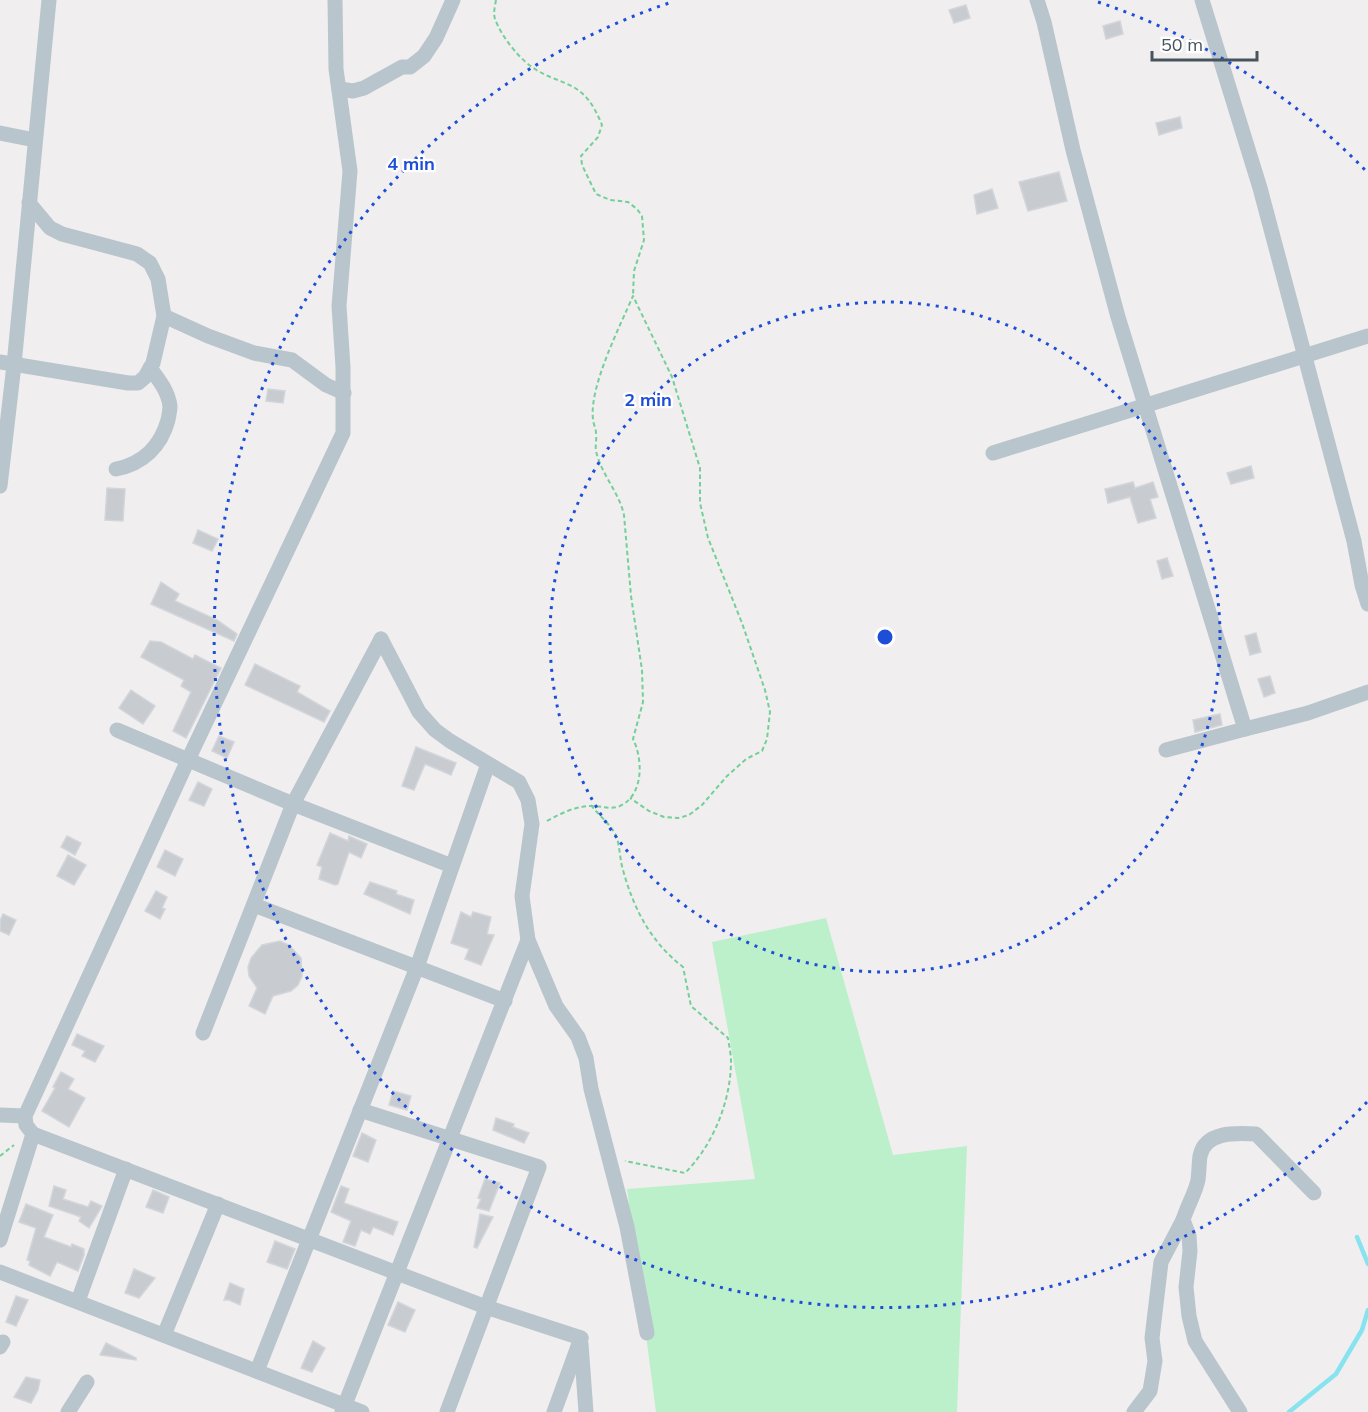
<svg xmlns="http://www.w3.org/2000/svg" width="1368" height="1412" viewBox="0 0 1368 1412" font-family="Mulish,sans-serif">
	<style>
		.green { fill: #bbf0ca }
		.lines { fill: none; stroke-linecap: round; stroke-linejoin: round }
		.stream { stroke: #86e3ef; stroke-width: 4.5 }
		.building { fill: #c8ccd1; stroke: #d2d5da; stroke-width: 1.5 }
		.path { stroke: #72d098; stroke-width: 2; stroke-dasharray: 4.5 3; stroke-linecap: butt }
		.minor { stroke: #b9c5cc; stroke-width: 15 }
		.ring { fill: none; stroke: #1d4ed8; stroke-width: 3; stroke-dasharray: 3 6 }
		.centre { fill: #1d4ed8; stroke: #fff; stroke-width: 3 }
		.ring-label { font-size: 18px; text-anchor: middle; font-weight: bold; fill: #1d4ed8; stroke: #fff; stroke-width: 4.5; stroke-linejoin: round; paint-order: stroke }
	</style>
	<rect width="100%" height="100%" fill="#f1eeef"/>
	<path class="green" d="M826,918L893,1155L967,1146L957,1412H656L627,1189L755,1179L712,942Z"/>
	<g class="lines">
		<g class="stream">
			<path d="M1357,1237L1368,1264"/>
			<path d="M1289,1412L1336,1374L1362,1330L1368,1310"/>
		</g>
	</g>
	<g class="building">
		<path d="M966,5L970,18L954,23L949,10Z"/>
		<path d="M1120,21L1123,34L1106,39L1103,26Z"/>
		<path d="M1180,117L1182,128L1159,135L1156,123Z"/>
		<path d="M1059,172L1067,201L1028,211L1019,182Z"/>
		<path d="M992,189L998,208L977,214L974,195Z"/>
		<path d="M268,389L285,391L283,403L266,401Z"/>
		<path d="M1251,466L1254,478L1231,484L1227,473Z"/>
		<path d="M1133,482L1135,488L1153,482L1158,497L1150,499L1156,518L1138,523L1130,497L1108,503L1105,489Z"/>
		<path d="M107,488L125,489L123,521L105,520Z"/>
		<path d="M198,530L218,539L212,551L193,543Z"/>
		<path d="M1167,558L1173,576L1162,579L1157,561Z"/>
		<path d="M161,582L179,594L175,601L217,620L237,634L234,641L151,604Z"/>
		<path d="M1256,633L1261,652L1250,655L1245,636Z"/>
		<path d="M150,641L161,642L193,659L195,655L221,668L186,738L173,731L191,692L181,686L184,680L141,657Z"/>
		<path d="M255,664L300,686L297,692L330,711L324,722L245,685Z"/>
		<path d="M1270,676L1275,693L1264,697L1258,679Z"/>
		<path d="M131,690L155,706L143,724L119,708Z"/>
		<path d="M1220,714L1222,725L1195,732L1193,720Z"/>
		<path d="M219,736L234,742L227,758L212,751Z"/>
		<path d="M416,747L456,763L451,775L425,764L414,790L402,786Z"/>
		<path d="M198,782L212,789L204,806L189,800Z"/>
		<path d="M330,833L348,841L349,836L367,844L361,858L349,852L338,884L335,885L319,879L322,867L317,865Z"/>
		<path d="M67,836L81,843L75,855L61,847Z"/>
		<path d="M165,850L183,859L175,876L157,867Z"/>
		<path d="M68,855L86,865L74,885L57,876Z"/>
		<path d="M370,882L397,891L396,894L414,900L410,914L364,894Z"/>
		<path d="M156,891L167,897L162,908L165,909L160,919L145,911Z"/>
		<path d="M461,912L471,917L473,912L491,917L487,934L494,935L481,965L465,959L469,949L451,943Z"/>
		<path d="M3,914L16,920L9,935L0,931V921Z"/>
		<path d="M280,941L289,945L301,958L302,976L298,985L291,991L273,996L265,1014L249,1006L257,988L249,976L248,967L251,958L262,945Z"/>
		<path d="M77,1034L104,1046L95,1062L82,1056L85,1051L72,1045Z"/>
		<path d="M61,1072L74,1079L68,1089L85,1098L69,1127L42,1111L55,1088L53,1087Z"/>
		<path d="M393,1091L411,1096L407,1110L389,1105Z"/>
		<path d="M496,1118L514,1124L513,1127L529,1133L524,1143L493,1130Z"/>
		<path d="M362,1133L376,1140L368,1162L353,1156Z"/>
		<path d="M485,1179L500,1183L489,1211L477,1208L481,1199L478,1198Z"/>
		<path d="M54,1186L66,1190L63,1199L88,1207L91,1201L102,1206L89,1228L79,1221L81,1217L49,1206Z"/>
		<path d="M341,1186L349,1189L344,1203L398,1222L393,1235L373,1227L370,1234L361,1230L355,1246L343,1242L351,1221L331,1212Z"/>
		<path d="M153,1190L169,1197L163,1213L146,1207Z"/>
		<path d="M26,1204L53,1215L44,1237L71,1247L72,1244L84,1249V1255L78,1271L57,1262L50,1276L29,1265L30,1261L27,1260L36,1228L19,1222Z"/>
		<path d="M480,1214L493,1217L477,1248L474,1247Z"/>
		<path d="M275,1241L295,1249L287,1269L267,1262Z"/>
		<path d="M134,1269L155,1278L139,1298L125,1293Z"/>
		<path d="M230,1283L244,1289L240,1305L229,1300H224Z"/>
		<path d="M16,1296L28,1300L16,1326L6,1322Z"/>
		<path d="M398,1302L415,1310L405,1332L388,1325Z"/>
		<path d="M313,1341L325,1348L312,1372L301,1368Z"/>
		<path d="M106,1343L136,1358V1360L100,1355Z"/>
		<path d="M26,1377L40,1380L38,1390L31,1403L14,1397Z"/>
	</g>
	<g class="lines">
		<g class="path">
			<path d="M496,0C495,6 493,13 495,19C502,38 522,63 540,72C552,79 567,82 578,90C590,98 597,113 602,125L598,137L581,156L582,165L596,194L610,200L628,202L637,209L642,216L644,240L634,271L633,296"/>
			<path d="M591,805C599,816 612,825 617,838C620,849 620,860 623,870C634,910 651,942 683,967L691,1006L728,1038C729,1045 731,1054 731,1061C731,1101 713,1145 685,1173L625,1161"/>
			<path d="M547,821C561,813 576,806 592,806C602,806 610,810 620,806C644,795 643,759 633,739L643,702L642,670L631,596L624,515C619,492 601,474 596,451C595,445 597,439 596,433C596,428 593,424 593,419C589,387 620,326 633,296L672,377L700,468V503L708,538L742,623L765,690L770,712L767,739L762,751L746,759L727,776L702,805L689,815L678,818L664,817L649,811L630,798"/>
			<path d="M0,1156L14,1145"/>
		</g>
		<g class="minor">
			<path d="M1037,0L1044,22L1073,150L1118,317L1245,729L1166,750"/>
			<path d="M1202,0L1260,188L1354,541L1362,585L1368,604"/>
			<path d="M340,89L353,91L364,88L402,67H410L424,56L436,38L453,0"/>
			<path d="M0,133L35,140"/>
			<path d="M164,316L208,336L254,353L292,360L326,385L344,393"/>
			<path d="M0,362L128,383H138L145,377L153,363L164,316L158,279L150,263L137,254L62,234L50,228L29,203"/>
			<path d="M993,453L1368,336"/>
			<path d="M116,469C143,464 161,446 168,420C169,415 170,410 170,406C168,391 159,380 150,368"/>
			<path d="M0,486L14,365L49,0"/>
			<path d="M381,639L419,712L435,730L450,741L519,782L528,800L532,824L522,896L528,940L556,1006L578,1037L586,1058L591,1089L627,1227L647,1333"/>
			<path d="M1245,729L1308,713L1368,692"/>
			<path d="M117,730L293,804L452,866"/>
			<path d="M254,905L505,1001"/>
			<path d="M203,1033L293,804L381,639"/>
			<path d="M360,1110L539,1167L447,1412"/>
			<path d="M0,1115L25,1116"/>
			<path d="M33,1134L486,1307L581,1338"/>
			<path d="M0,1240L33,1134L26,1125L25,1116L188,760L343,433V367L339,306L350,171L336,69L335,0"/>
			<path d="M0,1272L362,1412"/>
			<path d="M78,1301L126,1169"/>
			<path d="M164,1335L218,1204"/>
			<path d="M581,1344L586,1412"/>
			<path d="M0,1347L3,1342"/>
			<path d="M257,1371L417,967L488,764"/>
			<path d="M68,1412L87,1382"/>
			<path d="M342,1412L528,940"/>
			<path d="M554,1412L581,1338"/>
			<path d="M1134,1412L1150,1391L1155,1361L1152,1338L1161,1262L1183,1220"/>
			<path d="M1240,1412L1195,1341L1189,1316L1186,1287L1190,1251L1189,1236L1183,1220C1187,1207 1196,1191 1198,1180C1199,1172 1199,1164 1200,1156C1205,1131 1236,1133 1256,1134L1314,1193"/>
		</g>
	</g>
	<g class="ring">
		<circle cx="885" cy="637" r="335"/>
		<path d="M1367 1102A670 670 0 1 1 672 2M1098 2A670 670 0 0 1 1367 172"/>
	</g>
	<circle cx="885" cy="637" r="9" class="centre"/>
	<g class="ring-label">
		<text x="411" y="170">4 min</text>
		<text x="648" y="406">2 min</text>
	</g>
	<path d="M1152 51v9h105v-9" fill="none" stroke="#46545d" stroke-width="3"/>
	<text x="1161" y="51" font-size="18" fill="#46545d" stroke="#ffffff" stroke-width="4.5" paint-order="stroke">50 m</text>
</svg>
